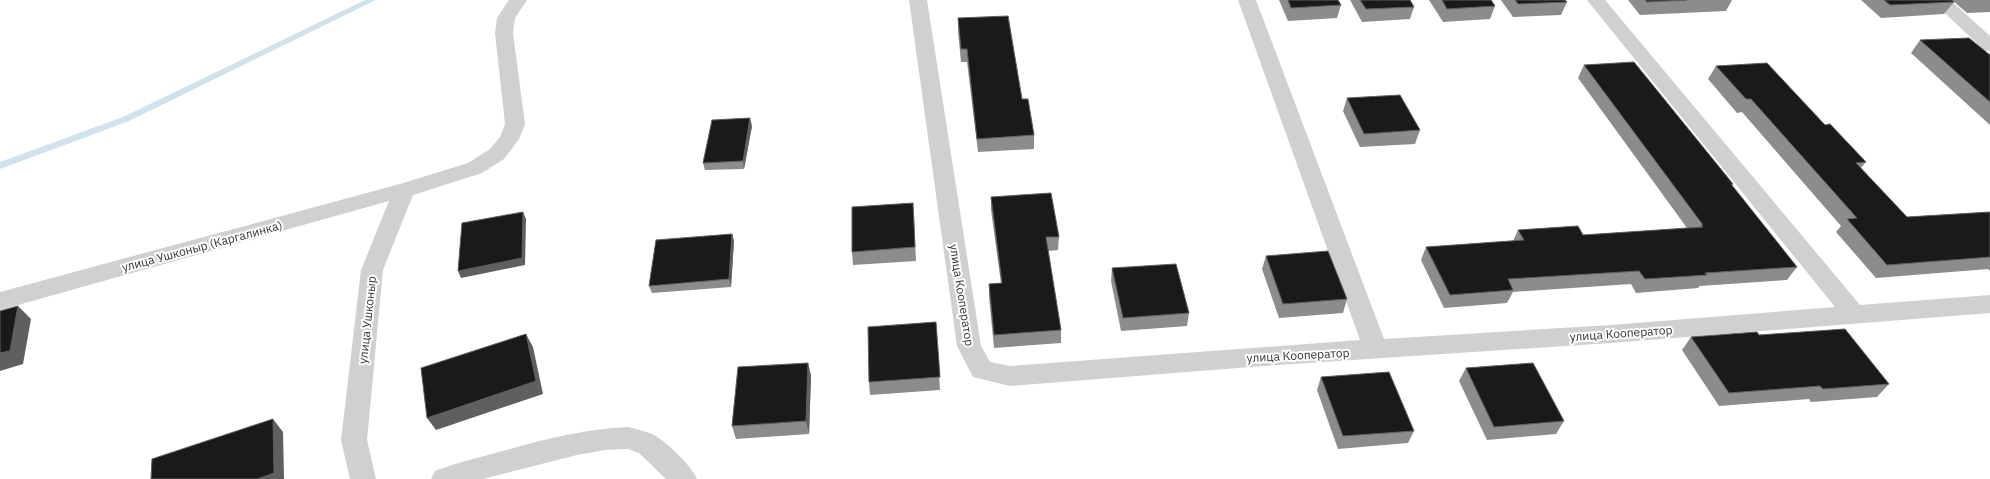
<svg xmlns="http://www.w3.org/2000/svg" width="1990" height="479" viewBox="0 0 1990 479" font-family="'IBM Plex Sans',sans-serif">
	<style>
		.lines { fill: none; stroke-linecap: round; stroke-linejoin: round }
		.stream { fill: #cfe2ee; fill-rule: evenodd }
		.minor { fill: #d0d0d0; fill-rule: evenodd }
		.wall { fill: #8c8c8c }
		.shaded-wall { fill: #5f5f5f }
		.building { fill: #1a1a1a; stroke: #5f5f5f }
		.labels { text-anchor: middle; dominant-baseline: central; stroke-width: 4; stroke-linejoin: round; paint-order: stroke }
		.street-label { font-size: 12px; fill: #333; stroke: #fff }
	</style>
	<rect width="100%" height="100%" fill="#fff"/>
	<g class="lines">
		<path class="stream" d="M365,0H376L129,121L0,169V162L123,117Z"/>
		<g class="minor">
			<path d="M509,0H527L515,18L513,33L525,124L519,139L504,159L482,173L413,195L383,270L367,440L376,479H350L341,440L361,270L389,201L0,310V292L400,184L468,163L490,149L500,137L505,124L495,33L497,18Z"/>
			<path d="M909,0H927L981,346L990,362L1010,366L1360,340L1238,0H1256L1384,339L1611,325L1835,307L1587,0H1605L1860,305L1990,295V313L1611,343L1263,366L1010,386L973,377L957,346Z"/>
			<path d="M1931,0H1950L1990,36V51L1984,50Z"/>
			<path d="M628,427C636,429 645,431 652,434C666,441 691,465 697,479H666L639,453L628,449L605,450L577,455L483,479H431L435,471C456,463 477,458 499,452C541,440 584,429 628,427Z"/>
		</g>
	</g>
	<g class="wall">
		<path d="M1279,0H1338L1341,5L1337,18L1288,21Z"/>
		<path d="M1350,0H1410L1414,7L1410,19L1362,22Z"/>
		<path d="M1429,0H1491L1495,6L1490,19L1443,22Z"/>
		<path d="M1501,0H1565L1567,2L1561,15L1513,17Z"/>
		<path d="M1628,0H1732L1726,11L1640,15Z"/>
		<path d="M1861,0H1952L1954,2L1944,14L1881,18Z"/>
		<path d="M1952,0H1990V12L1967,13Z"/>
		<path d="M958,18L1022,99L1034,135V149L978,152L967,62H961L958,31Z"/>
		<path d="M1920,40L1990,55V125L1911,53Z"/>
		<path d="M1584,65L1733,184L1732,186L1797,267L1787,280L1700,286L1698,288L1636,293L1631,284L1513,292L1507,303L1444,308L1421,260L1426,247L1513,241L1518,230L1583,235L1687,228L1578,78Z"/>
		<path d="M1716,66L1825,125L1866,162L1861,168L1907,217L1990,212V271L1988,269L1876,278L1836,232L1841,226L1742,112L1737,113L1708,79Z"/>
		<path d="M1347,98L1420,130L1415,144L1360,147L1343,111Z"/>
		<path d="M752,126L744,169L705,170L703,163Z"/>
		<path d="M991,197L1059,237L1058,250L1048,251L1061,330V343L994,348L989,297V284L1001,283L991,210Z"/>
		<path d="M914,216L916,261L853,265L852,252Z"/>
		<path d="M732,234L734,241L731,287L652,293L649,286Z"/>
		<path d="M1266,256L1347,299L1343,313L1279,318L1262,269Z"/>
		<path d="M1112,268L1189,313L1187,326L1121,331L1111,281Z"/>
		<path d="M936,322L940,390L870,395L869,382Z"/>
		<path d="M1759,335L1889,384L1877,397L1811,402L1809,399L1719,406L1682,350L1691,337Z"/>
		<path d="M808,363L811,376L809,434L736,439L732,426Z"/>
		<path d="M1466,368L1564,421L1556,434L1487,440L1459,381Z"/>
		<path d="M1321,377L1414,431L1408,443L1338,449L1317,390Z"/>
	</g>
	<g class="shaded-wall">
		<path d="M750,118L752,126L744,169L743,161Z"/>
		<path d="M523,212L526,219L525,265L461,278L458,271Z"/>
		<path d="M732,234L734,241L731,287L729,279Z"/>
		<path d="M18,306L31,319L23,364L0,371V353Z"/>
		<path d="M526,334L533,347L543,394L436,430L427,418Z"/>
		<path d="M808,363L811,376L809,434L806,421Z"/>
		<path d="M273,419L283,432L284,479H257Z"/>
	</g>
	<g class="building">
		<path d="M1288,0H1338L1341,5L1291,8Z"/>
		<path d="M1360,0H1410L1414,7L1366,9Z"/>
		<path d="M1442,0H1491L1495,6L1447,9Z"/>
		<path d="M1515,0H1565L1567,2L1518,4Z"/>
		<path d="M1645,0H1687L1647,2Z"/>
		<path d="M1884,0H1952L1954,2L1890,5Z"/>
		<path d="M1008,16L1022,99H1028L1034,135L977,139L967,49H961L958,18Z"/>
		<path d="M1969,38L1990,55V102L1920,40Z"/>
		<path d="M1634,62L1733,184H1731L1797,267L1705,273L1707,275L1645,279L1639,271L1508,279L1513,290L1450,295L1426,247L1524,240L1518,230L1578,226L1583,235L1703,227L1701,225H1703L1584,65Z"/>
		<path d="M1767,63L1825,125L1830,124L1866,162L1856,163L1907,217L1990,212V257L1887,265L1847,219L1857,218L1751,99H1746L1716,66Z"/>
		<path d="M1400,95L1420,130L1364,134L1347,98Z"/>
		<path d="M750,118L743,161L703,163L712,120Z"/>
		<path d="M1051,193L1059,237H1046L1061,330L994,335L989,284L1002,283L991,197Z"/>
		<path d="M913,203L915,247L852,252V207Z"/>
		<path d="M523,212L522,258L458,271L462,223Z"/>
		<path d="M732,234L729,279L649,286L656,240Z"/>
		<path d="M1328,251L1347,299L1283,304L1266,256Z"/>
		<path d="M1176,264L1189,313L1123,318L1112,268Z"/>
		<path d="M18,306L10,351L0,353V311Z"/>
		<path d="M936,322L940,377L869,382L868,327Z"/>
		<path d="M1845,329L1889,384L1823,389L1820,386L1729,393L1691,337L1757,332L1759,335Z"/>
		<path d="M526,334L536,381L427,418L421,368Z"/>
		<path d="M808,363L806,421L732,426L738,367Z"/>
		<path d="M1533,363L1564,421L1494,427L1466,368Z"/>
		<path d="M1389,372L1414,431L1343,436L1321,377Z"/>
		<path d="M273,419L274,473L257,479H151L152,459Z"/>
	</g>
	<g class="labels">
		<g class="street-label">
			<text transform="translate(202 246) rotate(-15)">улица Ушконыр (Каргалинка)</text>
			<text transform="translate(962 295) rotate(81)">улица Кооператор</text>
			<text transform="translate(367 320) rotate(-84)">улица Ушконыр</text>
			<text transform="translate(1621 333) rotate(-4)">улица Кооператор</text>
			<text transform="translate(1298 355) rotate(-3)">улица Кооператор</text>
		</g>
	</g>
</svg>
